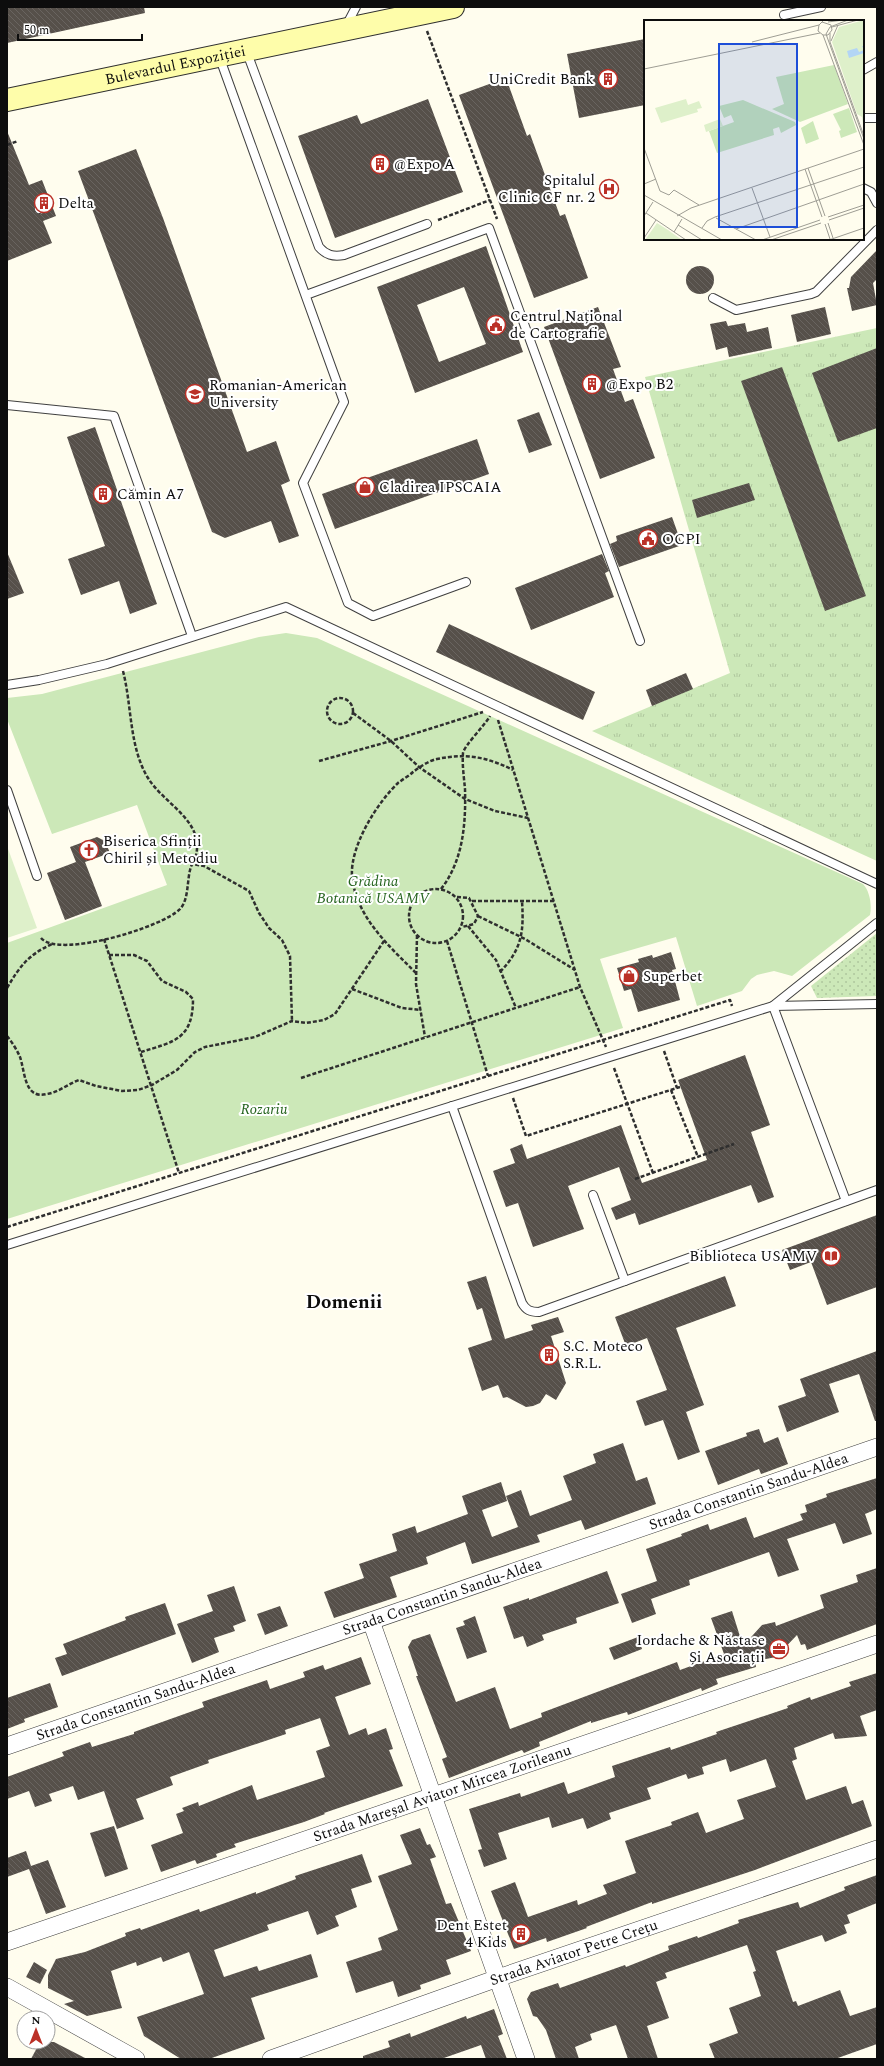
<svg xmlns="http://www.w3.org/2000/svg" width="884" height="2066" viewBox="0 0 884 2066" font-family="Spectral,serif">
	<style>
		.grass { fill: url(#grass-dots) }
		.park { fill: url(#park-tufts) }
		.garden { fill: #cce8b8 }
		.pitch { fill: #def0ca }
		.building { fill: url(#building-back-hatch); fill-rule: evenodd }
		.lines { fill: none; stroke-linecap: round; stroke-linejoin: round }
		.lane-casing { stroke: #404040; stroke-width: 10 }
		.street-casing { stroke: #404040; stroke-width: 18 }
		.secondary-casing { stroke: #2f2f2f; stroke-width: 24 }
		.path { stroke: #2f2f2f; stroke-width: 2.5; stroke-dasharray: 4 2; stroke-linecap: butt }
		.lane { stroke: #fff; stroke-width: 8 }
		.street { stroke: #fff; stroke-width: 17 }
		.secondary { stroke: #fefdaa; stroke-width: 22 }
		.labels { text-anchor: middle; dominant-baseline: central; stroke-width: 4; stroke-linejoin: round; paint-order: stroke }
		.street-label { font-size: 15px; fill: #0d0d0d; stroke: #fff }
		.poi-label { font-size: 15px; fill: #0d0d0d; stroke: #fff; text-anchor: start }
		.park-label { font-size: 15px; font-style: italic; fill: #25641e; stroke: #fff }
		.district-label { font-size: 19px; font-weight: bold; fill: #0d0d0d; stroke: #fff }
		.inset-road { fill: none; stroke: #9e9d94; stroke-width: 1 }
		.view { fill: #1d4ed8; fill-opacity: 0.15; stroke: #1d4ed8; stroke-width: 2 }
		.inset-edge { fill: none; stroke: #0d0d0d; stroke-width: 2 }
	</style>
	<defs>
		<pattern id="grass-dots" width="8" height="8" patternUnits="userSpaceOnUse"><rect width="8" height="8" fill="#cce8b8"/><path d="M2 2h.1M6 6h.1" fill="none" stroke="#aec69d" stroke-width="1.8" stroke-linecap="round"/></pattern>
		<pattern id="park-tufts" width="24" height="20" patternUnits="userSpaceOnUse"><rect width="24" height="20" fill="#cce8b8"/><path d="M3 7l-1-3M5 7V3M7 7l1-3M15 17l-1-3M17 17v-4M19 17l1-3" fill="none" stroke="#aec69d"/></pattern>
		<pattern id="building-back-hatch" width="6" height="6" patternUnits="userSpaceOnUse"><rect width="6" height="6" fill="#56504a"/><path d="M-1 5l2 2M0 0l6 6M5-1l2 2" fill="none" stroke="#696460"/></pattern>
	</defs>
	<rect width="100%" height="100%" fill="#fffdee"/>
	<path class="grass" d="M877,933V996L817,998L811,986Z"/>
	<path class="park" d="M877,328V861L592,731L730,673L645,377Z"/>
	<path class="garden" d="M286,633L317,638L863,884C870,891 872,906 870,915L792,976L774,971L757,975L751,979L742,991L697,1006L676,937L600,959L623,1028L7,1219V943L167,885L137,805L52,834L7,719V698L42,694L259,637Z"/>
	<path class="pitch" d="M7,846L37,928L7,938Z"/>
	<g class="building">
		<path d="M7,7H144L145,13L7,43Z"/>
		<path d="M645,39V105L579,118L567,54Z"/>
		<path d="M506,78L527,136L530,134L560,216L565,214L588,278L534,298L459,95Z"/>
		<path d="M428,99L463,192L335,238L298,136L357,115L361,124Z"/>
		<path d="M7,131L29,185L42,180L56,216L43,221L52,243L7,261ZM46,201L50,204L49,209L41,214L36,213L34,209L35,206Z"/>
		<path d="M136,149L163,218L247,452L276,441L290,481L281,485L299,536L279,543L271,521L225,538L212,532L78,171Z"/>
		<path d="M486,246L523,352L415,393L377,287ZM464,287L486,344L439,362L417,305Z"/>
		<path d="M877,250V279L873,283L877,305L852,311L847,288H849L851,277Z"/>
		<circle cx="700" cy="280" r="14"/>
		<path d="M598,307L621,367L613,369L625,402L633,399L655,458L600,479L544,327Z"/>
		<path d="M825,307L831,334L797,342L791,315Z"/>
		<path d="M726,321L728,326L745,323L747,332L768,327L772,348L729,357L727,347L716,350L710,324Z"/>
		<path d="M877,348V428L838,442L812,373Z"/>
		<path d="M782,367L866,596L825,611L741,381Z"/>
		<path d="M539,412L552,445L529,453L517,420Z"/>
		<path d="M95,427L157,604L130,614L119,581L81,595L68,559L105,546L67,437Z"/>
		<path d="M477,439L489,474L335,529L322,494Z"/>
		<path d="M749,483L755,500L697,518L692,500Z"/>
		<path d="M672,517L682,545L619,567L610,544L617,541L616,536Z"/>
		<path d="M7,552L24,593L7,599Z"/>
		<path d="M602,554L609,571L605,573L614,597L531,630L515,588Z"/>
		<path d="M449,624L595,692L583,720L436,652Z"/>
		<path d="M686,673L693,689L652,706L646,690Z"/>
		<path d="M97,837L105,841L110,853L85,862L102,906L65,920L47,873L76,862L70,847Z"/>
		<path d="M671,952L676,969L672,970L680,1000L638,1012L631,989L624,991L617,968L639,962L638,959L652,955L653,958Z"/>
		<path d="M745,1055L770,1125L751,1132L774,1197L758,1203L751,1185L639,1225L635,1213L616,1220L611,1208L631,1200L619,1167L568,1186L584,1229L533,1247L518,1203L506,1207L493,1171L515,1163L510,1149L522,1144L527,1159L621,1125L642,1183L707,1160L678,1080Z"/>
		<path d="M877,1215V1287L827,1305L811,1262L790,1270L782,1250Z"/>
		<path d="M486,1276L505,1339L533,1330L531,1325L558,1317L564,1332L551,1336L566,1383L556,1400L546,1394L540,1403L533,1406L526,1407L507,1397L503,1398L498,1385L482,1391L468,1348L492,1340L482,1308L477,1310L467,1282Z"/>
		<path d="M725,1276L736,1306L676,1328L704,1405L686,1412L700,1452L678,1460L663,1420L645,1426L636,1401L667,1390L647,1338L626,1346L615,1317Z"/>
		<path d="M877,1351V1421H875L859,1374L829,1384L839,1412L787,1432L778,1406L806,1396L800,1379Z"/>
		<path d="M759,1429L764,1443L778,1437L788,1464L761,1474L759,1469L718,1485L705,1451L747,1436L746,1433Z"/>
		<path d="M623,1443L636,1481L647,1477L656,1504L585,1530L581,1520L537,1535L540,1542L472,1564L465,1542L426,1557L428,1564L390,1577L397,1597L334,1618L324,1592L364,1578L359,1564L397,1551L392,1534L415,1526L417,1533L468,1514L462,1496L501,1482L507,1501L482,1510L492,1537L518,1527L506,1496L521,1490L530,1516L572,1500L563,1476L596,1463L593,1454Z"/>
		<path d="M877,1478V1509L865,1514L872,1534L843,1544L835,1523L787,1539L799,1570L778,1577L769,1552L689,1580L690,1585L651,1599L656,1614L632,1623L621,1594L657,1581L646,1549L682,1536L681,1534L708,1524L710,1530L746,1517L754,1538L803,1520L800,1514L807,1512L805,1505L827,1497L826,1494Z"/>
		<path d="M877,1568V1624L807,1650L805,1644L801,1645L797,1635L776,1657L755,1661L756,1667L716,1679L718,1684L702,1691L701,1688L628,1715L627,1712L591,1723V1721L539,1742L540,1746L524,1753L522,1750L449,1778L442,1759L447,1757L416,1676H418L408,1647L412,1640L430,1634L456,1702L495,1687L510,1729L542,1717L541,1713L677,1662L680,1670L724,1654L711,1618L732,1611L743,1646L762,1625L775,1622L776,1626L824,1608L820,1595L858,1582L856,1575Z"/>
		<path d="M607,1571L619,1603L576,1618L577,1623L542,1635L544,1640L527,1647L523,1636L514,1639L503,1607L529,1598V1600Z"/>
		<path d="M234,1586L246,1621L233,1626L235,1631L214,1638L219,1652L192,1663L177,1624L213,1611L207,1595Z"/>
		<path d="M165,1603L176,1634L62,1676L55,1658L67,1654L63,1644L126,1620L125,1617Z"/>
		<path d="M280,1606L288,1626L265,1635L257,1614Z"/>
		<path d="M475,1616L487,1652L467,1659L456,1628L465,1625L463,1621Z"/>
		<path d="M638,1637L642,1649L614,1660L609,1648Z"/>
		<path d="M361,1657L371,1684L335,1697L349,1735L366,1728L368,1735L386,1728L393,1749L389,1750L403,1786L324,1813L325,1814L304,1822L234,1844L236,1847L216,1854L217,1857L197,1864L195,1860L161,1872L151,1845L183,1833L176,1814L184,1811L182,1808L198,1802L199,1806L252,1785L257,1800L325,1777L316,1751L330,1746L320,1718L285,1730L286,1734L208,1760L209,1763L170,1777L173,1785L136,1799L144,1819L117,1829L104,1791L78,1800L73,1786L49,1794L52,1801L35,1807L29,1791L7,1799V1777L64,1756L62,1752L90,1742L92,1747L134,1734V1732L204,1707L202,1702L267,1680L270,1689L305,1677L303,1672L323,1665L325,1670Z"/>
		<path d="M877,1673V1710L860,1716L867,1736L835,1739L833,1733L794,1748L797,1759L792,1761L806,1800L846,1786L852,1804L863,1800L872,1826L755,1870L652,1904V1902L586,1927L587,1928L547,1942L546,1938L514,1949L491,1891L515,1882L528,1917L577,1900L578,1905L607,1894L603,1885L636,1873L625,1841L672,1825L671,1822L698,1812L706,1833L744,1819L737,1800L776,1787L766,1759L730,1772L726,1759L702,1767L704,1774L688,1779L686,1774L647,1788L651,1799L609,1813L611,1819L587,1829L583,1818L552,1828L549,1817L498,1833L507,1859L484,1867L478,1850L482,1849L469,1809L520,1793L521,1797L564,1782L568,1794L615,1777L612,1766L670,1747L671,1750L717,1734L716,1732L788,1708L787,1706L810,1697L811,1700L851,1686L849,1682Z"/>
		<path d="M50,1683L58,1707L24,1719L25,1722L7,1729V1698Z"/>
		<path d="M114,1826L128,1869L105,1877L90,1833Z"/>
		<path d="M420,1828L427,1845L430,1844L436,1857L430,1859L446,1904L451,1903L471,1951L446,1960L451,1974L420,1985L421,1989L398,1997L393,1981L356,1993L346,1962L382,1950L378,1938L398,1930L378,1876L412,1864L400,1835Z"/>
		<path d="M26,1851L31,1866L48,1860L66,1907L46,1914L29,1869L7,1877V1858Z"/>
		<path d="M362,1854L372,1882L351,1889L357,1907L335,1916L339,1926L317,1935L308,1911L267,1925L269,1930L214,1950L224,1977L257,1966L259,1971L311,1954L318,1977L251,1998L265,2039L209,2059H181L144,2036L137,2017L204,1994L189,1952L163,1962L161,1957L137,1966L136,1962L111,1971L122,2008L87,2016L64,2004L74,2001L48,1988V1975L56,1959L85,1952L126,1936L125,1933L140,1928L141,1930L199,1909L200,1912L256,1892V1894L296,1879L295,1876Z"/>
		<path d="M877,1875V1903L847,1915L850,1923L844,1925L847,1933L825,1942L822,1935L776,1951L793,2002L796,2001L798,2006L840,1990L850,2016L877,2007V2044L835,2059H715L709,2044L738,2033L729,2008L761,1996L753,1972L756,1971L747,1945L665,1973L667,1978L656,1982L669,2018L647,2026L658,2059H628L616,2025L590,2034L592,2040L575,2047L579,2059H556L546,2030L537,2017L533,2016L527,1999L531,1992L558,1983L560,1988L625,1965L626,1967L669,1950L668,1946L697,1936L698,1938L739,1923L738,1920L798,1902L800,1908L845,1890L844,1887Z"/>
		<path d="M34,1962L47,1970L40,1984L26,1977Z"/>
		<path d="M494,2009L503,2034L498,2036L507,2059H486L481,2045L441,2059H363V2056L390,2047L388,2041L410,2033L411,2037L466,2016L467,2019Z"/>
		<path d="M40,2042H54L87,2059H31Z"/>
	</g>
	<g class="lines">
		<g class="lane-casing">
			<g id="lane">
				<path d="M784,15L821,7"/>
				<path d="M346,26L356,7"/>
				<path d="M246,50L319,247C326,255 333,257 344,255L427,224"/>
				<path d="M219,56L344,402L303,483L348,603L373,616L466,582"/>
				<path d="M863,70L877,62"/>
				<path d="M863,118H877"/>
				<path d="M863,188L871,192L877,203"/>
				<path d="M39,209L45,206"/>
				<path d="M306,295L489,228L640,641"/>
				<path d="M713,298L736,310L811,294L816,292L877,230"/>
				<path d="M7,405L114,416L192,636"/>
				<path d="M7,685L39,680L107,664L286,607L877,884"/>
				<path d="M7,790L37,876"/>
				<path d="M877,923L773,1006L877,1004"/>
				<path d="M452,1106L522,1303C526,1310 530,1312 539,1312L877,1190"/>
				<path d="M593,1195L625,1281"/>
				<path d="M7,1245L773,1006L846,1201"/>
			</g>
		</g>
		<g class="street-casing">
			<g id="street">
				<path d="M371,1621L526,2059"/>
				<path id="s1" d="M7,1746L877,1447"/>
				<path id="s2" d="M7,1942L877,1644"/>
				<path d="M7,1987L136,2059"/>
				<path id="s3" d="M271,2059L498,1978L877,1849"/>
			</g>
		</g>
		<g class="secondary-casing">
			<g id="secondary">
				<path id="s4" d="M7,100L453,7"/>
			</g>
		</g>
		<g class="path">
			<path d="M427,31L497,219"/>
			<path d="M7,145L18,141"/>
			<path d="M438,220L490,200"/>
			<path d="M123,671C132,706 129,747 148,778C165,806 211,823 193,864"/>
			<circle cx="340" cy="711" r="13"/>
			<path d="M353,713L391,741L419,767L465,799L495,811L528,818"/>
			<path d="M498,720L580,987L606,1047"/>
			<path d="M319,761L391,741L483,712"/>
			<circle cx="436" cy="916" r="27"/>
			<path d="M441,889C463,861 466,824 465,789C464,778 462,764 463,753C464,746 485,725 490,716"/>
			<path d="M457,897L469,898L478,916L474,924L462,927"/>
			<path d="M472,901H554"/>
			<path d="M478,916L525,939L575,970"/>
			<path d="M468,926L496,960L516,1008"/>
			<path d="M417,935L416,984L425,1037"/>
			<path d="M41,938C59,959 163,927 180,909C190,898 186,878 192,864L204,866L249,891L259,913L269,928L282,940L290,956L292,1021"/>
			<path d="M104,939L179,1173"/>
			<path d="M447,941L488,1076"/>
			<path d="M109,955H134L147,961L162,981L186,992L193,999C193,1040 173,1042 141,1052"/>
			<path d="M500,972C522,949 524,932 522,901"/>
			<path d="M416,973C389,946 356,917 352,876C350,846 377,803 398,783C403,779 409,776 413,772C420,767 428,761 437,759C466,753 487,757 513,770"/>
			<path d="M7,988C20,966 28,955 52,944"/>
			<path d="M352,989L402,1008L421,1010"/>
			<path d="M7,1036C12,1042 17,1050 20,1057C25,1071 24,1100 47,1094C59,1092 68,1084 79,1080L96,1086L122,1091L138,1090L152,1085L177,1070L195,1052L205,1047L255,1037L292,1021L306,1023L324,1020L335,1014L384,941"/>
			<path d="M664,1051L677,1088"/>
			<path d="M614,1068L653,1173"/>
			<path d="M301,1078L580,987"/>
			<path d="M671,1090L698,1157"/>
			<path d="M513,1098L526,1136L680,1087"/>
			<path d="M635,1179L734,1144"/>
			<path d="M7,1227L730,1000L732,1006"/>
		</g>
		<use href="#lane" class="lane"/>
		<use href="#street" class="street"/>
		<use href="#secondary" class="secondary"/>
	</g>
	<defs>
		<g id="building-ring" transform="scale(1)"><circle r="9.5" fill="#fff" stroke="#bb3027" stroke-width="1.5"/><path d="M-4-6H4V6H1V3H-1V6H-4ZM-2.5-4.3h1.7v1.8h-1.7ZM.8-4.3h1.7v1.8H.8ZM-2.5-1h1.7V.8h-1.7ZM.8-1h1.7V.8H.8Z" fill="#bb3027"/></g>
		<g id="hospital-ring" transform="scale(1)"><circle r="9.5" fill="#fff" stroke="#bb3027" stroke-width="1.5"/><path d="M-5-5h3v3.5h4V-5h3V5h-3V1.5h-4V5h-3Z" fill="#bb3027"/></g>
		<g id="civic-ring" transform="scale(1)"><circle r="9.5" fill="#fff" stroke="#bb3027" stroke-width="1.5"/><path d="M-.6-6.5H3V-4.5H.6V-3L4-1V1h2V6H-6V1h2V-1L-.6-3ZM-1.2 2.5V6h2.4V2.5Z" fill="#bb3027"/></g>
		<g id="university-ring" transform="scale(1)"><circle r="9.5" fill="#fff" stroke="#bb3027" stroke-width="1.5"/><path d="M0-5L7-2L0 1L-7-2ZM-4 1L0 2.5L4 1V4Q0 6-4 4Z" fill="#bb3027"/></g>
		<g id="shop-ring" transform="scale(1)"><circle r="9.5" fill="#fff" stroke="#bb3027" stroke-width="1.5"/><path d="M-5-2.5h2.3a2.7 3.5 0 0 1 5.4 0H5L5.5 6h-11ZM-1.5-2.5h3a1.5 2.3 0 0 0-3 0Z" fill="#bb3027"/></g>
		<g id="church-ring" transform="scale(1)"><circle r="9.5" fill="#fff" stroke="#bb3027" stroke-width="1.5"/><path d="M-1.2-6h2.4v3.5h3.3v2.4h-3.3V6h-2.4V-.1h-3.3v-2.4h3.3Z" fill="#bb3027"/></g>
		<g id="library-ring" transform="scale(1)"><circle r="9.5" fill="#fff" stroke="#bb3027" stroke-width="1.5"/><path d="M-6-4Q-3-5.5-.7-3.5V5Q-3 3-6 4ZM6-4Q3-5.5 .7-3.5V5Q3 3 6 4Z" fill="#bb3027"/></g>
		<g id="office-ring" transform="scale(1)"><circle r="9.5" fill="#fff" stroke="#bb3027" stroke-width="1.5"/><path d="M-6-3h4V-5.5h4V-3h4V5H-6ZM-1-4.5V-3h2v-1.5ZM-6 0V1H6V0Z" fill="#bb3027"/></g>
	</defs>
	<g fill-rule="evenodd">
		<use href="#building-ring" x="608" y="79"/>
		<use href="#building-ring" x="380" y="164"/>
		<use href="#hospital-ring" x="609" y="189"/>
		<use href="#building-ring" x="44" y="203"/>
		<use href="#civic-ring" x="496" y="325"/>
		<use href="#building-ring" x="592" y="384"/>
		<use href="#university-ring" x="195" y="394"/>
		<use href="#shop-ring" x="365" y="487"/>
		<use href="#building-ring" x="103" y="494"/>
		<use href="#civic-ring" x="648" y="539"/>
		<use href="#church-ring" x="89" y="850"/>
		<use href="#shop-ring" x="629" y="976"/>
		<use href="#library-ring" x="831" y="1256"/>
		<use href="#building-ring" x="549" y="1355"/>
		<use href="#office-ring" x="779" y="1649"/>
		<use href="#building-ring" x="521" y="1934"/>
	</g>
	<g class="labels">
		<g class="street-label">
			<text stroke="none"><textPath href="#s4" startOffset="172">Bulevardul Expoziției</textPath></text>
			<text stroke="none"><textPath href="#s1" startOffset="784">Strada Constantin Sandu-Aldea</textPath></text>
			<text stroke="none"><textPath href="#s1" startOffset="460">Strada Constantin Sandu-Aldea</textPath></text>
			<text stroke="none"><textPath href="#s1" startOffset="136">Strada Constantin Sandu-Aldea</textPath></text>
			<text stroke="none"><textPath href="#s2" startOffset="460">Strada Mareșal Aviator Mircea Zorileanu</textPath></text>
			<text stroke="none"><textPath href="#s3" startOffset="321">Strada Aviator Petre Crețu</textPath></text>
		</g>
		<g class="poi-label">
			<text x="594" y="79" text-anchor="end">UniCredit Bank</text>
			<text x="394" y="164">@Expo A</text>
			<text x="595" y="180" text-anchor="end">Spitalul<tspan x="595" dy="17">Clinic CF nr. 2</tspan></text>
			<text x="58" y="203">Delta</text>
			<text x="510" y="316">Centrul Național<tspan x="510" dy="17">de Cartografie</tspan></text>
			<text x="606" y="384">@Expo B2</text>
			<text x="209" y="385">Romanian-American<tspan x="209" dy="17">University</tspan></text>
			<text x="379" y="487">Cladirea IPSCAIA</text>
			<text x="117" y="494">Cămin A7</text>
			<text x="662" y="539">OCPI</text>
			<text x="103" y="841">Biserica Sfinții<tspan x="103" dy="17">Chiril și Metodiu</tspan></text>
			<text x="643" y="976">Superbet</text>
			<text x="817" y="1256" text-anchor="end">Biblioteca USAMV</text>
			<text x="563" y="1346">S.C. Moteco<tspan x="563" dy="17">S.R.L.</tspan></text>
			<text x="765" y="1640" text-anchor="end">Iordache &amp; Năstase<tspan x="765" dy="17">Și Asociații</tspan></text>
			<text x="507" y="1925" text-anchor="end">Dent Estet<tspan x="507" dy="17">4 Kids</tspan></text>
		</g>
		<g class="park-label">
			<text x="373" y="881">Grădina<tspan x="373" dy="17">Botanică USAMV</tspan></text>
			<text x="264" y="1109">Rozariu</text>
		</g>
		<g class="district-label">
			<text x="344" y="1302">Domenii</text>
		</g>
	</g>
	<g transform="translate(644 20)">
		<rect width="220" height="220" fill="#fffdee"/>
		<path d="M190,45L204,84L156,102L128,89L140,84L132,57ZM205,88L213,112L197,118L195,111L197,110L189,94ZM169,101L175,119L162,124L157,108Z" fill="#cce8b8"/>
		<path d="M99,80L151,102L152,105L137,113L135,107L129,109L130,115L73,133L65,111L90,102L87,95L80,98L75,86Z" fill="#cce8b8"/>
		<path d="M220,0V112L218,97L213,94L188,22L195,7ZM42,79L44,85L55,81L58,88L53,89L54,92L17,103L11,88ZM76,99L79,106L62,112L60,105ZM13,203L24,210L38,220H1Z" fill="#def0ca"/>
		<path d="M218,26H220V33L205,38L203,31L213,28L215,32L220,30Z" fill="#b3d5f5"/>
		<path class="inset-road" d="M204,0L186,7L182,14L220,119M178,2L187,5L188,10L184,15H179L174,11L175,5L180,0M184,2L199,0M188,7L214,0M186,13V22L220,116M179,15L220,125M187,21L194,5M108,22L175,5M0,49L176,13M0,128L16,171L25,175L30,170L55,185M164,148L181,196M161,149L178,197M0,164L12,159M108,168L126,217M0,175L78,220M2,193L42,220M0,196L9,182M33,196L47,188L220,129M184,197L220,185M72,198L112,220M185,200L220,188M184,203L189,218M181,204L186,219M34,205L58,220M58,208L63,201L71,197L220,147M92,209L220,164M30,212L38,199M0,218L12,200M118,220L176,200M127,220L177,203M185,220L220,208"/>
		<path class="view" d="M75,24H153V207H75Z"/>
		<rect width="220" height="220" class="inset-edge"/>
	</g>
	<rect width="884" height="2066" fill="none" stroke="#0d0d0d" stroke-width="16"/>
	<g transform="translate(36 2030)"><circle r="19" fill="#ffffff" stroke="#9e9e9e"/>
	<path d="M0-3L7 15L0 10L-7 15Z" fill="#bb3027"/>
	<text y="-6" font-size="11" font-weight="bold" text-anchor="middle" fill="#0d0d0d">N</text>
	</g>
	<path d="M18 34v6h124v-6" fill="none" stroke="#0d0d0d" stroke-width="2"/>
	<text x="24" y="34" font-size="12" fill="#0d0d0d" stroke="#ffffff" stroke-width="3" paint-order="stroke">50 m</text>
</svg>
